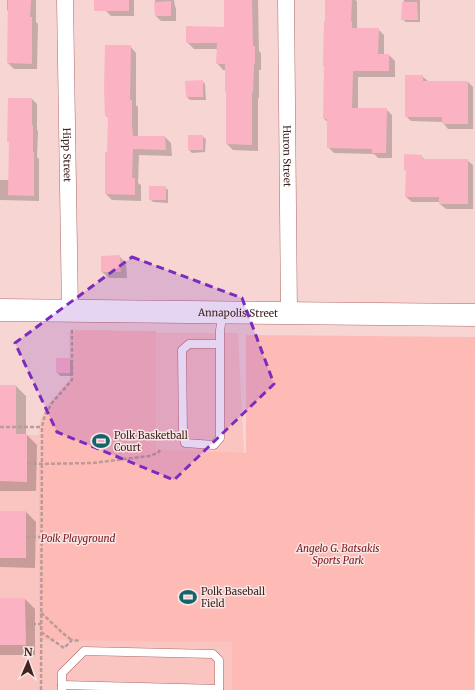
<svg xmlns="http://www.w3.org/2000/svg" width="475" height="690" viewBox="0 0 475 690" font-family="Merriweather,serif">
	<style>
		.built { fill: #fac4c0 }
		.green { fill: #febbb6 }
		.shadow { fill: #0003 }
		.building { fill: #fbb3c4 }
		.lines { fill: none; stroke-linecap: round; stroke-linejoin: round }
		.lane-casing { stroke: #b16965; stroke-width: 9 }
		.street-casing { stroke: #b16965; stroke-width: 17 }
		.secondary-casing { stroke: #b16965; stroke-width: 23 }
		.path { stroke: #bb9a98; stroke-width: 2.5; stroke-dasharray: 4 2; stroke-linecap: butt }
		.lane { stroke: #fff; stroke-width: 8 }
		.street { stroke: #fff; stroke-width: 16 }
		.secondary { stroke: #fff; stroke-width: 22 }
		.marked { fill: #7b2cbf; fill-opacity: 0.2; stroke: #7b2cbf; stroke-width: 3; stroke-dasharray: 8 5; stroke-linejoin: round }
		.labels { text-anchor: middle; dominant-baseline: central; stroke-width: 3; stroke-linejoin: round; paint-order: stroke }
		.street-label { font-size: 10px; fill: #412321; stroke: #f8e7e5 }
		.poi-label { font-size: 10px; fill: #412321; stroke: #f8e7e5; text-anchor: start }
		.park-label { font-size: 10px; font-style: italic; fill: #7c131b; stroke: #f8e7e5 }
	</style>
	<rect width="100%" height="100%" fill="#f7d5d3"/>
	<path class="built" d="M69,332L238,333L244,456L232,690H0V435H39L40,421L46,407L70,379Z"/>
	<path class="green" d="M75,330L156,331V450L246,453V335L475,337L474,690H232V642L39,640V462H41C42,444 42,425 50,410C57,399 66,390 74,380Z"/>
	<g class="shadow">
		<path d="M7,0H36V22L38,24L37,69H14L8,63V11L7,10Z"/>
		<path d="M105,0H134V16H111L105,10Z"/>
		<path d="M155,0H174L175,6L176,8V21H161L156,16Z"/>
		<path d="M225,0H258L259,51L261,53V70H259V98H258V151L233,150L227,144L226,70H223L217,63L218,49H194L187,42L225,28Z"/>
		<path d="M326,0H356L357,2V27L358,28L378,29L384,35V55H389L395,61V77H358V109H386L392,115V158H378L374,154L334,153L328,147V122L324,119Z"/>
		<path d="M404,0H420V22H406L402,19Z"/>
		<path d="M130,46L136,53V105L138,107V137H165L171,143L172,156L139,155L138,183L141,185V201L112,200L106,194L109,118L106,116Z"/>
		<path d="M422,76L428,81L468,82L473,87V129H448L443,123V122L411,121L406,116Z"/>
		<path d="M202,81L205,84L206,100H190L187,97Z"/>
		<path d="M32,99L37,104V130L38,131L37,157L39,159V201L0,200V180H9L10,143L8,141Z"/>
		<path d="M202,136L206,139L205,152L192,153L189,150Z"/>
		<path d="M421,156L425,160H467L473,165V209H446L440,204V202H412L406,197L407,171L405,170Z"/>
		<path d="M165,187L168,190V203L153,202L150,199Z"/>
		<path d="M119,256L126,263L127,278H109L102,272Z"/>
		<path d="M70,359L73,362V376H60L57,372Z"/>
		<path d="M0,386H16L26,396V435H27L37,445L36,491H0Z"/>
		<path d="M0,512H26L36,522L35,568L0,567Z"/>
		<path d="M0,599H25L35,609V655H0Z"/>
	</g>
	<g class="building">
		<path d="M8,0H31L30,17H32V64L7,63Z"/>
		<rect x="94" y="0" width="35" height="11"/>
		<path d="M224,0H252L253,46H255V64H254L253,92H252V145L226,144V92H225V64H216L217,43H186V26L224,27Z"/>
		<path d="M325,0H352L351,21H352V28H379L378,54H389V71H353L352,108H387L386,153H372V149L327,148V119H323L324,66H323L324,21H325Z"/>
		<path d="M171,1V16H155L154,2Z"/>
		<path d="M402,2H417L418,20H401Z"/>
		<path d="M105,45H131L130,100H132V126L133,136H165L166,150L133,149L132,178H135V195L105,194V152H107L108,116H105L104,89Z"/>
		<path d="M405,75H423V81H468V124H442V117H405Z"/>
		<path d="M203,80V97H186L185,81Z"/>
		<path d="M8,98H32V125H33V152H34V196L8,195L9,142H7Z"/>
		<rect x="188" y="135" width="15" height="15"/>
		<path d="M404,154L422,155V159H468V204H439V197H405L406,170H404Z"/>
		<rect x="149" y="186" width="17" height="14"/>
		<path d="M120,255L121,272H101V256Z"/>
		<rect x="56" y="358" width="14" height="15"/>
		<path d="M0,385H16V434H27V482L0,481Z"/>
		<rect x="0" y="511" width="26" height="47"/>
		<path d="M0,598H25L26,645H0Z"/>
	</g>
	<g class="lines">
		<g class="lane-casing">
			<g id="lane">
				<path d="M220,344H189L182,350L183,434L185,443L214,445L220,438V330L223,313"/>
				<path d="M62,685L219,689"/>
				<path d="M62,690V673L84,651L213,654L219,660V690"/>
			</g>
		</g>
		<g class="street-casing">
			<g id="street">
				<path id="s1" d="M65,0L70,311"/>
				<path id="s2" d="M286,0L289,313"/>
			</g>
		</g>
		<g class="secondary-casing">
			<g id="secondary">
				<path id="s3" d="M0,310L475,315"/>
			</g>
		</g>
		<g class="path">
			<path d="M0,427H42"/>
			<path d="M27,463L41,464L93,463L149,456L158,453L160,450"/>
			<path d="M26,537H41"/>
			<path d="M41,613C52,622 61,633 72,640"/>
			<path d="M26,624H41"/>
			<path d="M41,632L64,648L72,640L80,641"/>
			<path d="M41,690L42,427L45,415L52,403L72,380V328"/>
		</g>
		<use href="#lane" class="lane"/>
		<use href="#street" class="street"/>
		<use href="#secondary" class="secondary"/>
	</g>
	<path class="marked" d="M132,257L242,298L274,384L174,480L57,432L15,343Z"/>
	<defs>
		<g id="stadium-bare" transform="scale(1.38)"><path d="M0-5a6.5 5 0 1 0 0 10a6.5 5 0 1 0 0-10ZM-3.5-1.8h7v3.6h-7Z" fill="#15646a" stroke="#f8e7e5" stroke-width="2.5" paint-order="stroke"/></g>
	</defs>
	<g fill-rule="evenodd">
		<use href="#stadium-bare" x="101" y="441"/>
		<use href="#stadium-bare" x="188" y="597"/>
	</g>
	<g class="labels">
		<g class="street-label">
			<text stroke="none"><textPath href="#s1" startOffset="155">Hipp Street</textPath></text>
			<text stroke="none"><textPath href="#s2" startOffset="156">Huron Street</textPath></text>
			<text stroke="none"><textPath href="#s3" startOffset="238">Annapolis Street</textPath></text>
		</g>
		<g class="poi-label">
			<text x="114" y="435">Polk Basketball<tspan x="114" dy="12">Court</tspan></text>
			<text x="201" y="591">Polk Baseball<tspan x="201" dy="12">Field</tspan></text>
		</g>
		<g class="park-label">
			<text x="78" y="538">Polk Playground</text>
			<text x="338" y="548">Angelo G. Batsakis<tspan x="338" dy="12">Sports Park</tspan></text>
		</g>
	</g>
	<g transform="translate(28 662) rotate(2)" stroke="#f8e7e5" stroke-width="3" paint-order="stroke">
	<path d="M0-3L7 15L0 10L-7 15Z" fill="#412321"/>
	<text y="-6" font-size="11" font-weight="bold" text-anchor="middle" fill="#412321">N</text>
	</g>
</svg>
